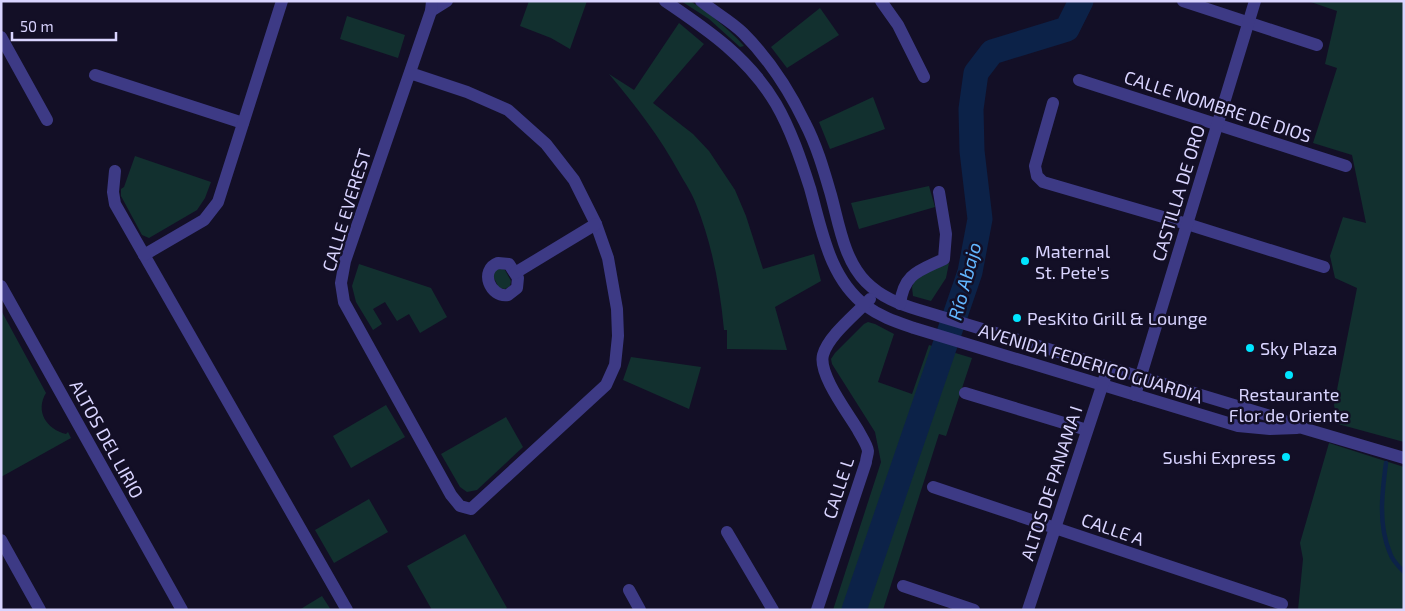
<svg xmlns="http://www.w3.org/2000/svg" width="1405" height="611" viewBox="0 0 1405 611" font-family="'Exo 2',sans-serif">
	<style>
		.green { fill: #12302f }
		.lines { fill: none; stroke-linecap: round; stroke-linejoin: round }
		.stream { stroke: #0c2248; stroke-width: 4.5 }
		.river { stroke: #0c2248; stroke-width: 25 }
		.minor { stroke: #3d3a85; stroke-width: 12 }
		.poi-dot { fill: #00e5ff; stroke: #130f26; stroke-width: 2 }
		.labels { text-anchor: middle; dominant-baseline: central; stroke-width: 5; stroke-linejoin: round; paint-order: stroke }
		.street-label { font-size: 18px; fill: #d9d4ff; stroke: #130f26 }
		.poi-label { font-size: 18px; fill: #d9d4ff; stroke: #130f26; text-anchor: start }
		.water-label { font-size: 19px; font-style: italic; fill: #62b6ff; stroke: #130f26 }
	</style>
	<rect width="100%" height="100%" fill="#130f26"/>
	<g class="green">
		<path d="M529,1H587L570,49L551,38L520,26Z"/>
		<path d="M681,1C683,1 686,1 689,1C701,5 735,35 744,46L740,47L709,19Z"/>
		<path d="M1308,1H1404V442L1338,424L1334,405L1357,288L1335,278L1330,256L1343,217L1366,223L1352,155L1313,143L1337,68L1325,64L1337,11Z"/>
		<path d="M820,8L839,35L787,68L771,47Z"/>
		<path d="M347,16L405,35L398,58L340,39Z"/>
		<path d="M679,23L704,44L653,103L693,134L709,151L735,190L746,216L763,269L814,254L821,281L775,307L787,350L727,349V330H724C720,287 712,244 696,204C692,193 685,183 680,174C660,137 636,106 609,74L634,90Z"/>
		<path d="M873,97L885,129L830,149L819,122Z"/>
		<path d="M135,156L211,182L205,198L197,210L149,238L142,235L121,196V189L124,187Z"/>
		<path d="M929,186L935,207L859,229L851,203Z"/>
		<path d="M949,263L946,278L931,301L913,296L912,287L916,277Z"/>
		<path d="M359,264L431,288L447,317L420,333L409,314L397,321L385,302L373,309L382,324L373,330L356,302L352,286Z"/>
		<path d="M500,268L505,270L511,281L510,286L505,289L499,288L493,276L495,271Z"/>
		<path d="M2,312L46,393C35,411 46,429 66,434L68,432L71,438L1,477Z"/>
		<path d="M868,322L875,324L894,334L878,382L912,394L929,345L972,358L946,436L939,434L883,610H833L881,462L875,432L832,364L831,359L835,353L864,324Z"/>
		<path d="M631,357L701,367L689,409L623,380Z"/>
		<path d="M386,405L405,437L351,468L333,436Z"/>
		<path d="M506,417L523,447L477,490L467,492L460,487L441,454Z"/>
		<path d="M1329,443L1404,467V610H1298L1303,559L1300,543Z"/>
		<path d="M369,499L388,532L334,563L315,530Z"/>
		<path d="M465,534L507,608L504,610H432L407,566Z"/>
		<path d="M322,596L331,610H299Z"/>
	</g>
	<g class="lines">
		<path class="stream" d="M1386,463C1382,493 1378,525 1390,553C1392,560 1399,567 1404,572"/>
		<path class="river" d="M854,610L970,272L980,219L972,151L971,109L976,73L992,52L1067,29L1081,1"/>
		<g class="minor">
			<path d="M665,1C708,30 749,58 776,104C791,130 801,160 810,188C822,230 829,278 866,306C881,317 897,322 914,328L1238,426L1270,429L1297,428"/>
			<path d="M701,1C714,12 731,21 743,33C769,59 789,90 805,123C817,146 824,171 831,195C839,224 844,260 866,282C881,297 899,304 919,310L1280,419L1299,427L1404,458"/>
			<path d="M881,1L898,25L924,77"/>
			<path d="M1183,1L1317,45"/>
			<path d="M431,11L447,1"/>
			<path d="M1,37L47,120"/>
			<path d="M410,73L467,92L508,110L546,144L574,180L596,224L608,258L617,309L618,336L615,365L606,385L471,509L460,506L451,495L344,302L341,283L345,261L431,11L432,1"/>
			<path d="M95,75L243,123"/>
			<path d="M1079,80L1346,166"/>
			<path d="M1053,103L1035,166L1037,176L1043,182L1187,224L1324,267"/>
			<path d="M115,171L113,192L115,204L347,610"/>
			<path d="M144,255L204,220L218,202L282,1"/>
			<path d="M498,263L509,264L518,278L517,288L508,295C490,298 479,270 498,263Z"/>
			<path d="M515,273L596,224"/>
			<path d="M1,286L182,610"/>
			<path d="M900,304C904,273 919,271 944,259L946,234L939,192"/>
			<path d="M965,393L1087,430"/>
			<path d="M1135,395L1255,1"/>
			<path d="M933,487L1282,604"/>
			<path d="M727,532L773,610"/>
			<path d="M1,540L40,610"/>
			<path d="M903,586L974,610"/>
			<path d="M629,590L640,610"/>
			<path d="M817,610L866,462C866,459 868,454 868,451C867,444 861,436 858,430C848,413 818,374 823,355C828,336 856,314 870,299"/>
			<path d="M1028,610L1105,377"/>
		</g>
	</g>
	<g class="poi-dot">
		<circle cx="1025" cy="261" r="5"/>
		<circle cx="1017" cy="318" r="5"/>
		<circle cx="1250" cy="348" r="5"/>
		<circle cx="1289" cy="375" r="5"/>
		<circle cx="1286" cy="457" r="5"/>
	</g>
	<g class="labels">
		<g class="street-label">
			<text transform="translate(1218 106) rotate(18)">CALLE NOMBRE DE DIOS</text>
			<text transform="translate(1178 193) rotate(-73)">CASTILLA DE ORO</text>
			<text transform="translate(346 210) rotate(-73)">CALLE EVEREST</text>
			<text transform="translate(1091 363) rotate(17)">AVENIDA FEDERICO GUARDIA</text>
			<text transform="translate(107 439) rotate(61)">ALTOS DEL LIRIO</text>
			<text transform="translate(1051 483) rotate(-72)">ALTOS DE PANAMA I</text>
			<text transform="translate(838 488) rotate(-72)">CALLE L</text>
			<text transform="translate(1113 529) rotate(19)">CALLE A</text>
		</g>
		<g class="poi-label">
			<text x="1035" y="251">Maternal<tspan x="1035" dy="21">St. Pete's</tspan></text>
			<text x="1027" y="318">PesKito Grill &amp; Lounge</text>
			<text x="1260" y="348">Sky Plaza</text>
			<text x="1289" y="394" text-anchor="middle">Restaurante<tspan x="1289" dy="21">Flor de Oriente</tspan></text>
			<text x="1276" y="457" text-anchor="end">Sushi Express</text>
		</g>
		<g class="water-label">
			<text transform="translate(964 281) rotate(-75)">Río Abajo</text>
		</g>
	</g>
	<rect width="1405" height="611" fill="none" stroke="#d9d4ff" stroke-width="5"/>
	<path d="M12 32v8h104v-8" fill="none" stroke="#d9d4ff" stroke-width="2.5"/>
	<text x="20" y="32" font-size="15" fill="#d9d4ff" stroke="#130f26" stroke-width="4" paint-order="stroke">50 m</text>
</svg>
